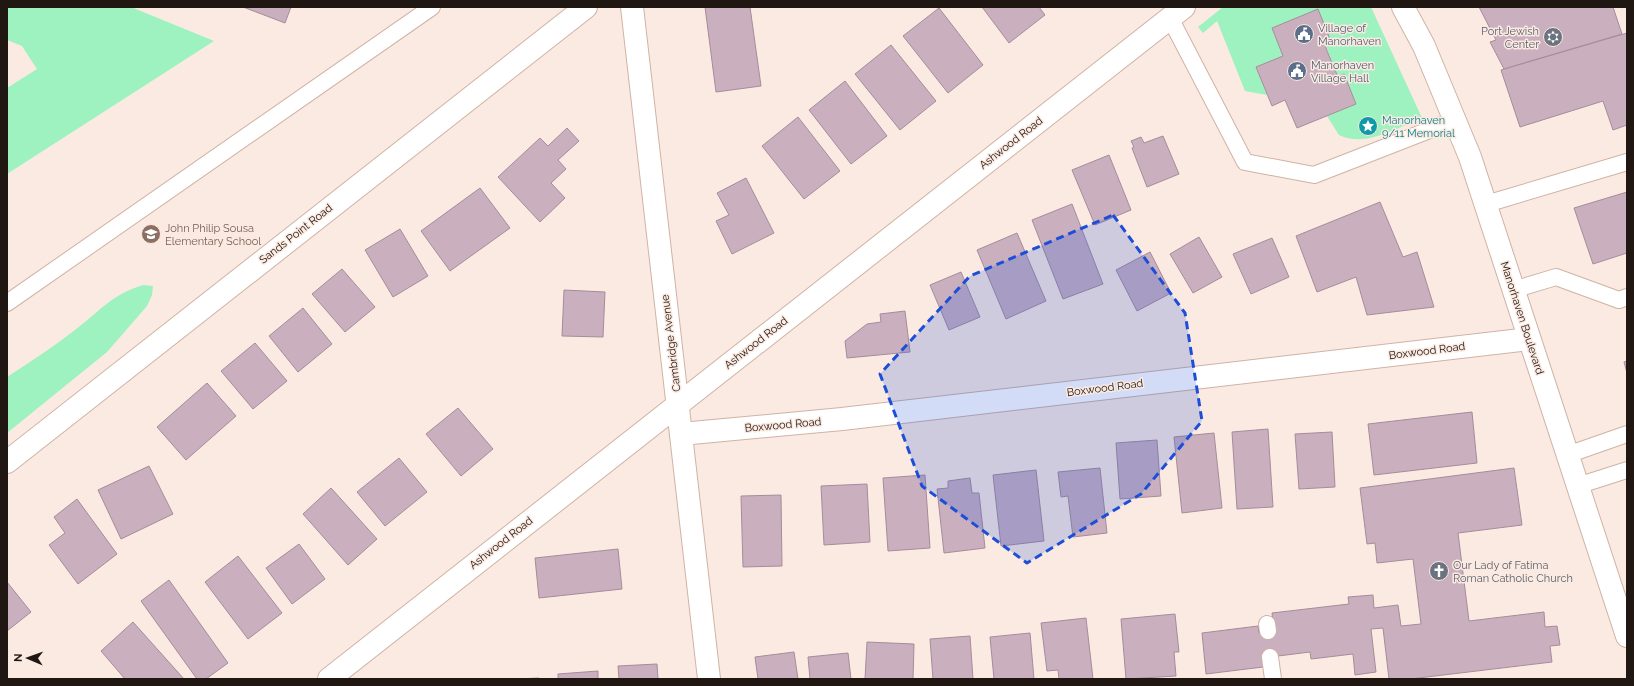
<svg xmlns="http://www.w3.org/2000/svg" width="1634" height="686" viewBox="0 0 1634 686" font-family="Raleway,sans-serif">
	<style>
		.green { fill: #9df2bf }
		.building { fill: #caafbe; stroke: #a68c9b }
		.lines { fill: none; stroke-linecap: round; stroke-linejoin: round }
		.lane-casing { stroke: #cfb3a5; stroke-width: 18 }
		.street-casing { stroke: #cfb3a5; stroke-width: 24 }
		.secondary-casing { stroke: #cfb3a5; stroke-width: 24 }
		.lane { stroke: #fff; stroke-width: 16 }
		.street { stroke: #fff; stroke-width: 22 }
		.secondary { stroke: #fff; stroke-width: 22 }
		.marked { fill: #1d4ed8; fill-opacity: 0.2; stroke: #1d4ed8; stroke-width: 3; stroke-dasharray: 8 5; stroke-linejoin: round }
		.labels { text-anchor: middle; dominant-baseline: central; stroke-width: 3; stroke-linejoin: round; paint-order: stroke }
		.service-label { font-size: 11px; fill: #4e5e75; stroke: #fbeae1; text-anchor: start }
		.worship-label { font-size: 11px; fill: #5b616d; stroke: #fbeae1; text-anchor: end }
		.culture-label { font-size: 11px; fill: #0d838f; stroke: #fbeae1; text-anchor: start }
		.street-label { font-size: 11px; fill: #211712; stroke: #fbeae1 }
		.education-label { font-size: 11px; fill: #785e54; stroke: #fbeae1; text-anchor: start }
	</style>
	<rect width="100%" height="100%" fill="#fbeae1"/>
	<g class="green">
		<path d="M7,7H131L214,41L7,174V88L37,69L22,46L7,40Z"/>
		<path d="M1223,7H1371L1422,118C1397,128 1365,148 1339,135L1327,116L1356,104L1344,74L1338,77L1324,42L1330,39L1318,9L1272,28L1283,56L1256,67L1267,95L1245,91L1217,21L1203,33L1198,27Z"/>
		<path d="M143,285L153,286L152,295L147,306L107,352L7,433V377C30,362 53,347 75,330C100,311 111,295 143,285Z"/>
	</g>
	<g class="building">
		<path d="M243,7H291L285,23Z"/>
		<path d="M705,7H750L761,86L716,92Z"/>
		<path d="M982,7H1039L1045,15L1009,43Z"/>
		<path d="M1479,7H1613L1622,34L1504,69L1490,42L1496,40Z"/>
		<path d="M939,8L983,65L948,93L903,36Z"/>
		<path d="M1318,9L1330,39L1324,42L1327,51L1338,77L1344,74L1356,104L1297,128L1285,100L1272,106L1256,67L1283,56L1272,28Z"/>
		<path d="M1627,33V125L1613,130L1603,101L1520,127L1501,70Z"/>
		<path d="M891,45L936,101L900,130L855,74Z"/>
		<path d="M845,81L887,136L851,164L809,110Z"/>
		<path d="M798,117L840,171L804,199L762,146Z"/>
		<path d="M567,128L579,141L558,160L566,169L551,183L565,198L540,222L498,177L540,138L548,146Z"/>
		<path d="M1163,136L1179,174L1147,187L1132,148L1134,147L1131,141L1141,137L1144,143Z"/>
		<path d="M1109,155L1131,210L1095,225L1072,170Z"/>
		<path d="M746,178L774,233L732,254L716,221L729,215L717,193Z"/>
		<path d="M480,188L510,228L450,271L421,231Z"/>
		<path d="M1627,192V253L1593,264L1574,208Z"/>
		<path d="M1380,202L1403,257L1417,252L1434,307L1367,315L1356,277L1317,292L1296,236Z"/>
		<path d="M1072,204L1103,284L1063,299L1032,220Z"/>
		<path d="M400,229L428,276L393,297L365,250Z"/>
		<path d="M1017,233L1046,301L1006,319L977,250Z"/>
		<path d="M1199,237L1222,277L1193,293L1170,254Z"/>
		<path d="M1272,238L1289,277L1251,294L1233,254Z"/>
		<path d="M1150,252L1171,293L1137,311L1116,270Z"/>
		<path d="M342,269L375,307L345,332L312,294Z"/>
		<path d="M961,272L980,317L949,330L930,285Z"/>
		<path d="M564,290L605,292L603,337L562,336Z"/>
		<path d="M303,308L332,344L298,372L269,336Z"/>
		<path d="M905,311L910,352L847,358L845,341L867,324L881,322L880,314Z"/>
		<path d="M255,343L287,381L253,409L221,371Z"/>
		<path d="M1627,361V373L1624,362Z"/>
		<path d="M207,383L236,416L186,460L157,427Z"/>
		<path d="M458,408L493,449L461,476L426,434Z"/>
		<path d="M1472,412L1477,463L1374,475L1368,424Z"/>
		<path d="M1268,429L1273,507L1237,509L1232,432Z"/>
		<path d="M1332,432L1335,487L1299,489L1295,434Z"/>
		<path d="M1214,433L1222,508L1182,513L1174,437Z"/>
		<path d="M1157,440L1161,496L1120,499L1116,443Z"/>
		<path d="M399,458L427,492L385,526L357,492Z"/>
		<path d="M149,466L173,514L121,539L98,490Z"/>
		<path d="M1100,468L1107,533L1073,537L1068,496L1061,497L1058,472Z"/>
		<path d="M1514,468L1522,525L1458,533L1469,621L1544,612L1545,627L1557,626L1560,645L1550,646L1552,662L1410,679H1389L1383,628L1371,629L1376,672L1355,675L1353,654L1311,659L1310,652L1262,658L1263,667L1206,674L1202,633L1258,626L1259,633L1274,631L1272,613L1349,604L1348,597L1373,595L1374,608L1398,605L1401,626L1421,624L1413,559L1377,563L1375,543L1367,544L1360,488Z"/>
		<path d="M1036,470L1044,541L1001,546L993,475Z"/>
		<path d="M925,475L930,548L888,551L883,478Z"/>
		<path d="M970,478L972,493H979L985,548L944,553L937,489L948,488V481Z"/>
		<path d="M867,484L870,542L824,545L821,486Z"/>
		<path d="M331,488L377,539L348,565L303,514Z"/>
		<path d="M781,495L782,566L743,567L741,496Z"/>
		<path d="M77,499L117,554L78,584L49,545L65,533L54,517Z"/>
		<path d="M299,544L325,579L292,604L266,568Z"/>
		<path d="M618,549L622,589L539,598L535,558Z"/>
		<path d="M238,556L282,613L248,639L205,582Z"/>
		<path d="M169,580L228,663L206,679H197L141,601Z"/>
		<path d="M7,582L31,612L7,631Z"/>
		<path d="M1175,614L1179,652H1174L1176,676L1126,679L1121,619Z"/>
		<path d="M1086,618L1093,679H1059L1058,670L1047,671L1041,623Z"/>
		<path d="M133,622L184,679H125L101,651Z"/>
		<path d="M1030,633L1034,679H994L990,637Z"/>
		<path d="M970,636L973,679H933L930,639Z"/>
		<path d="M867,642L914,644L913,679H865Z"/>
		<path d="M794,652L798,679H758L755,657Z"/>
		<path d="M848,653L851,679H810L808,657Z"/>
		<path d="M657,664L658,679H619L618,666Z"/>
		<path d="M598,671V679H558V674Z"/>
		<path d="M539,678V679H515Z"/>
	</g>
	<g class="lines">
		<g class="lane-casing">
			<g id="lane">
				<path d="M1170,18L1245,162L1314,175L1455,120"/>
				<path d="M1486,204L1627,162"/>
				<path d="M1513,290L1556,277L1619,300L1627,297"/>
				<path d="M7,303L432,7"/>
				<path d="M1567,455L1627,434"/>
				<path d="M1577,486L1627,470"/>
				<path d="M1267,624L1268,631"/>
				<path d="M1270,657L1273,679"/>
			</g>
		</g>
		<g class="street-casing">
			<g id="street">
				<path d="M632,7L709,679"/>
				<path d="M681,434L842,419L1529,339"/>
				<path d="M329,679L1184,7"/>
			</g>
		</g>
		<g class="secondary-casing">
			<g id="secondary">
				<path d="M1403,7L1424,46L1470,157L1627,636"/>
				<path d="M7,462L586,7"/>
			</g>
		</g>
		<use href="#lane" class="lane"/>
		<use href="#street" class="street"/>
		<use href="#secondary" class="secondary"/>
	</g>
	<path class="marked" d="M1113,215L1185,313L1202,421L1141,494L1027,563L922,486L880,374L970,276Z"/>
	<defs>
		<g id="civic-disc" transform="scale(1)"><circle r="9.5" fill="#5c6f8a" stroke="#fbeae1"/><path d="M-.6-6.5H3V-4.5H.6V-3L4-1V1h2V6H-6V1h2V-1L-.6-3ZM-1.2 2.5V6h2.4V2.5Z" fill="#fff"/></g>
		<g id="synagogue-disc" transform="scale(1)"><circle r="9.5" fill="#6b7280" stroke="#fbeae1"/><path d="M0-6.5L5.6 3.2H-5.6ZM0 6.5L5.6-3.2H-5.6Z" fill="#fff"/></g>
		<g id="sight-disc" transform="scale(1)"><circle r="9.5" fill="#0f9aa8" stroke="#fbeae1"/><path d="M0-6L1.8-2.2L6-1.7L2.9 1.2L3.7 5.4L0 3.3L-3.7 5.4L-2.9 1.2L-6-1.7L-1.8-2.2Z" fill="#fff"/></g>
		<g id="school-disc" transform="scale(1)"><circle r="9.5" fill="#8d6e63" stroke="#fbeae1"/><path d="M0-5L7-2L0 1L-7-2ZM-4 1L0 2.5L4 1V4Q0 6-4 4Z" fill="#fff"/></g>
		<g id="church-disc" transform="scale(1)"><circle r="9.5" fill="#6b7280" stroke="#fbeae1"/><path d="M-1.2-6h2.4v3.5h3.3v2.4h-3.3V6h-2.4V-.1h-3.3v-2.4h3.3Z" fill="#fff"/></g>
	</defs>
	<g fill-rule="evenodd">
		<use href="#civic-disc" x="1304" y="34"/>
		<use href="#synagogue-disc" x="1553" y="37"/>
		<use href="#civic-disc" x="1297" y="71"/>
		<use href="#sight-disc" x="1368" y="126"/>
		<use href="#school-disc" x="151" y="234"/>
		<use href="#church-disc" x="1439" y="571"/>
	</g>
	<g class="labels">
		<g class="service-label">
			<text x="1318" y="28">Village of<tspan x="1318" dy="13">Manorhaven</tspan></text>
			<text x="1311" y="65">Manorhaven<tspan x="1311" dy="13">Village Hall</tspan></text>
		</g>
		<g class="worship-label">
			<text x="1539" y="31">Port Jewish<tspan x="1539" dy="13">Center</tspan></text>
			<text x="1453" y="565" text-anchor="start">Our Lady of Fatima<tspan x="1453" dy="13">Roman Catholic Church</tspan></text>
		</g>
		<g class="culture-label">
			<text x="1382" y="120">Manorhaven<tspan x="1382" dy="13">9/11 Memorial</tspan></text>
		</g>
		<g class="street-label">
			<text transform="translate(1011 143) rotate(-38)">Ashwood Road</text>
			<text transform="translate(296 234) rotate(-38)">Sands Point Road</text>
			<text transform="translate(1522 318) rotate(72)">Manorhaven Boulevard</text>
			<text transform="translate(671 343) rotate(-97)">Cambridge Avenue</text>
			<text transform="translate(756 343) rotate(-38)">Ashwood Road</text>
			<text transform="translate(1427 351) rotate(-7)">Boxwood Road</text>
			<text transform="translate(1105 388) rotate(-7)">Boxwood Road</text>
			<text transform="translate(783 425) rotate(-5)">Boxwood Road</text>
			<text transform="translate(501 543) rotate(-38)">Ashwood Road</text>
		</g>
		<g class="education-label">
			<text x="165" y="228">John Philip Sousa<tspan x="165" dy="13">Elementary School</tspan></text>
		</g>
	</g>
	<rect width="1634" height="686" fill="none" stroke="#211712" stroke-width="16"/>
	<g transform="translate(28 658) rotate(272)" stroke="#fbeae1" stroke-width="3" paint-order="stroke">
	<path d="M0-3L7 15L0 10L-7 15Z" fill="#211712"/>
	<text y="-6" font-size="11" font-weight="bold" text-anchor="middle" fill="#211712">N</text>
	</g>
</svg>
